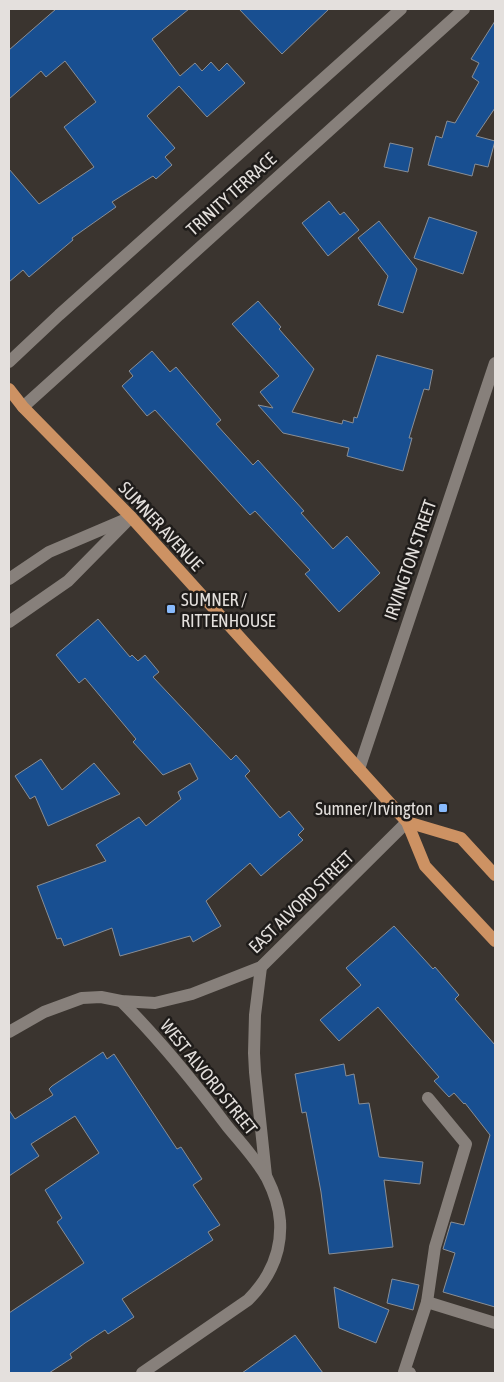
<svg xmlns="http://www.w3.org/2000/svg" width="504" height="1382" viewBox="0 0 504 1382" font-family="'Asap Condensed',sans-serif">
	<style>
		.building { fill: #184f91; stroke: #898e95 }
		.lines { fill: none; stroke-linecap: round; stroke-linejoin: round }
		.service { stroke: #87807b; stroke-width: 12 }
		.minor { stroke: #87807b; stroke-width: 12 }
		.tertiary { stroke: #87807b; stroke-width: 12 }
		.primary { stroke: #cd9263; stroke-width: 12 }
		.poi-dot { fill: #88bafc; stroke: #1f1c1a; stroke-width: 2 }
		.labels { text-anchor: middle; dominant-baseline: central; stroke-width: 5; stroke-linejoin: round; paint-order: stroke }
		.street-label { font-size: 18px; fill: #e4e0dd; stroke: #1f1c1a }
		.poi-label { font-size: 18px; fill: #e4e0dd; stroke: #1f1c1a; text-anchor: start }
	</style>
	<rect width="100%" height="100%" fill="#3a342f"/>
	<g class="building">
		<path d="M56,9H189L152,39L180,76L195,63L202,71L211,62L219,71L227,63L245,83L207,117L179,86L147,116L175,148L165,157L172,165L156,179L153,176L112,202L116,207L72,238L73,240L29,277L23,270L9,282V169L39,204L94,167L64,127L96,102L65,61L46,77L41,71L9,99V50Z"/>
		<path d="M239,9H329L282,54Z"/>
		<path d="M495,21V108L476,136L495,141L488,167L475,164L472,176L428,165L436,136L442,138L447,121L455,123L479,82L472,77L479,63L471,59Z"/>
		<path d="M390,143L413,148L408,172L384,167Z"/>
		<path d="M329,201L340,215L344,212L359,230L328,256L302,223Z"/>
		<path d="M429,217L477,232L463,274L414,258Z"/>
		<path d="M379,221L417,269L403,313L378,305L388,276L358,238Z"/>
		<path d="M258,301L281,327L279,329L314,369L292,412L342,424L343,420L353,423L354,417L357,418L377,355L433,370L429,390L424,389L409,438H412L403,471L347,456L349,448L283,433L258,405L273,408L260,392L279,376L232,324Z"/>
		<path d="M152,351L170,372L176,367L221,420L216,424L253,465L258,460L304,511L301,513L333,549L347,536L380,573L339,612L305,574L310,570L255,511L250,515L155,410L147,416L122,386L133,376L129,371Z"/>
		<path d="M98,619L130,657L132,655L138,661L145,655L159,672L153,677L231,760L236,755L250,771L245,776L280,818L289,811L304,829L298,835L303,840L261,876L250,863L206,901L221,926L193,942L190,936L120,956L112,928L64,946L61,938L57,939L37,886L106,861L96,845L139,817L146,826L181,799L178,792L198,779L190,763L163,775L133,742L136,739L85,678L79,683L56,655Z"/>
		<path d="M41,759L62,790L94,763L120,794L48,826L35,796L30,799L15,776Z"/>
		<path d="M394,926L433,969L435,967L459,995L455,999L495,1045V1307L443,1292L455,1253L443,1249L451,1222L464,1225L490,1135L465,1103L464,1104L454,1093L449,1097L434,1081L439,1077L378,1007L339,1041L320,1020L361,985L346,968Z"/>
		<path d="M103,1052L107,1059L114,1054L177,1149L181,1147L202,1179L193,1185L220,1225L208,1232L213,1240L122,1299L134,1317L108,1334L105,1330L85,1343L70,1354L72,1358L49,1373H9V1313L84,1263L57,1222L62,1218L45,1190L99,1153L75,1116L31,1144L39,1156L9,1176V1110L15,1119L53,1095L49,1089L52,1086Z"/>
		<path d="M344,1064L346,1076L354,1074L359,1104L369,1103L379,1157L423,1162L420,1184L384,1180L393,1247L329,1254L321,1192L306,1112L302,1113L295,1074Z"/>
		<path d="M392,1279L419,1285L413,1310L387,1303Z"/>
		<path d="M334,1287L389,1310L376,1343L339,1328Z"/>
		<path d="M295,1335L323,1373H242Z"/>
	</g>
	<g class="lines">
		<g class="service">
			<path d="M427,1302L435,1247L466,1144L428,1098"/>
			<path d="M410,1373L404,1372L427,1302L495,1323"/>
		</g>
		<g class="minor">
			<path d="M9,362L59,315L401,9"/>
			<path d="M23,407L464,9"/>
			<path d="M9,579L49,552L124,520"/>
			<path d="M9,622L68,581L131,517"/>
			<path d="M359,769L495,363"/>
		</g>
		<g class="tertiary">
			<path d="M261,967L255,1015L254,1053L255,1072L266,1176"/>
			<path d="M121,1001C160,1040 194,1082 227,1126C240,1142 257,1160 267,1178C273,1190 279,1207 280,1221C282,1252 269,1279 248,1300L142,1373"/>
			<path d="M9,1032L44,1012L82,998L101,997L121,1001L155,1003L192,994L261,967L407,822"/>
		</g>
		<g class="primary">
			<path d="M9,389L23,407L131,517L407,822L425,866L495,941"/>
			<path d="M407,822L461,838L495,875"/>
		</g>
	</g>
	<g class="poi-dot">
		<rect x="166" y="604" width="10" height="10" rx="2.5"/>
		<rect x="438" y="803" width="10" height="10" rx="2.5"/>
	</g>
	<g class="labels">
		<g class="street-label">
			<text transform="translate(231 194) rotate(-42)">TRINITY TERRACE</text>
			<text transform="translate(161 526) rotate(47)">SUMNER AVENUE</text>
			<text transform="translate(410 560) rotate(-71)">IRVINGTON STREET</text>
			<text transform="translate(301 902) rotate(-44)">EAST ALVORD STREET</text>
			<text transform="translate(209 1077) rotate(51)">WEST ALVORD STREET</text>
		</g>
		<g class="poi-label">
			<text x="181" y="599">SUMNER /<tspan x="181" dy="21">RITTENHOUSE</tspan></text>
			<text x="433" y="808" text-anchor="end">Sumner/Irvington</text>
		</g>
	</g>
	<rect width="504" height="1382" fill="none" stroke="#e4e0dd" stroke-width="20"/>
</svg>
